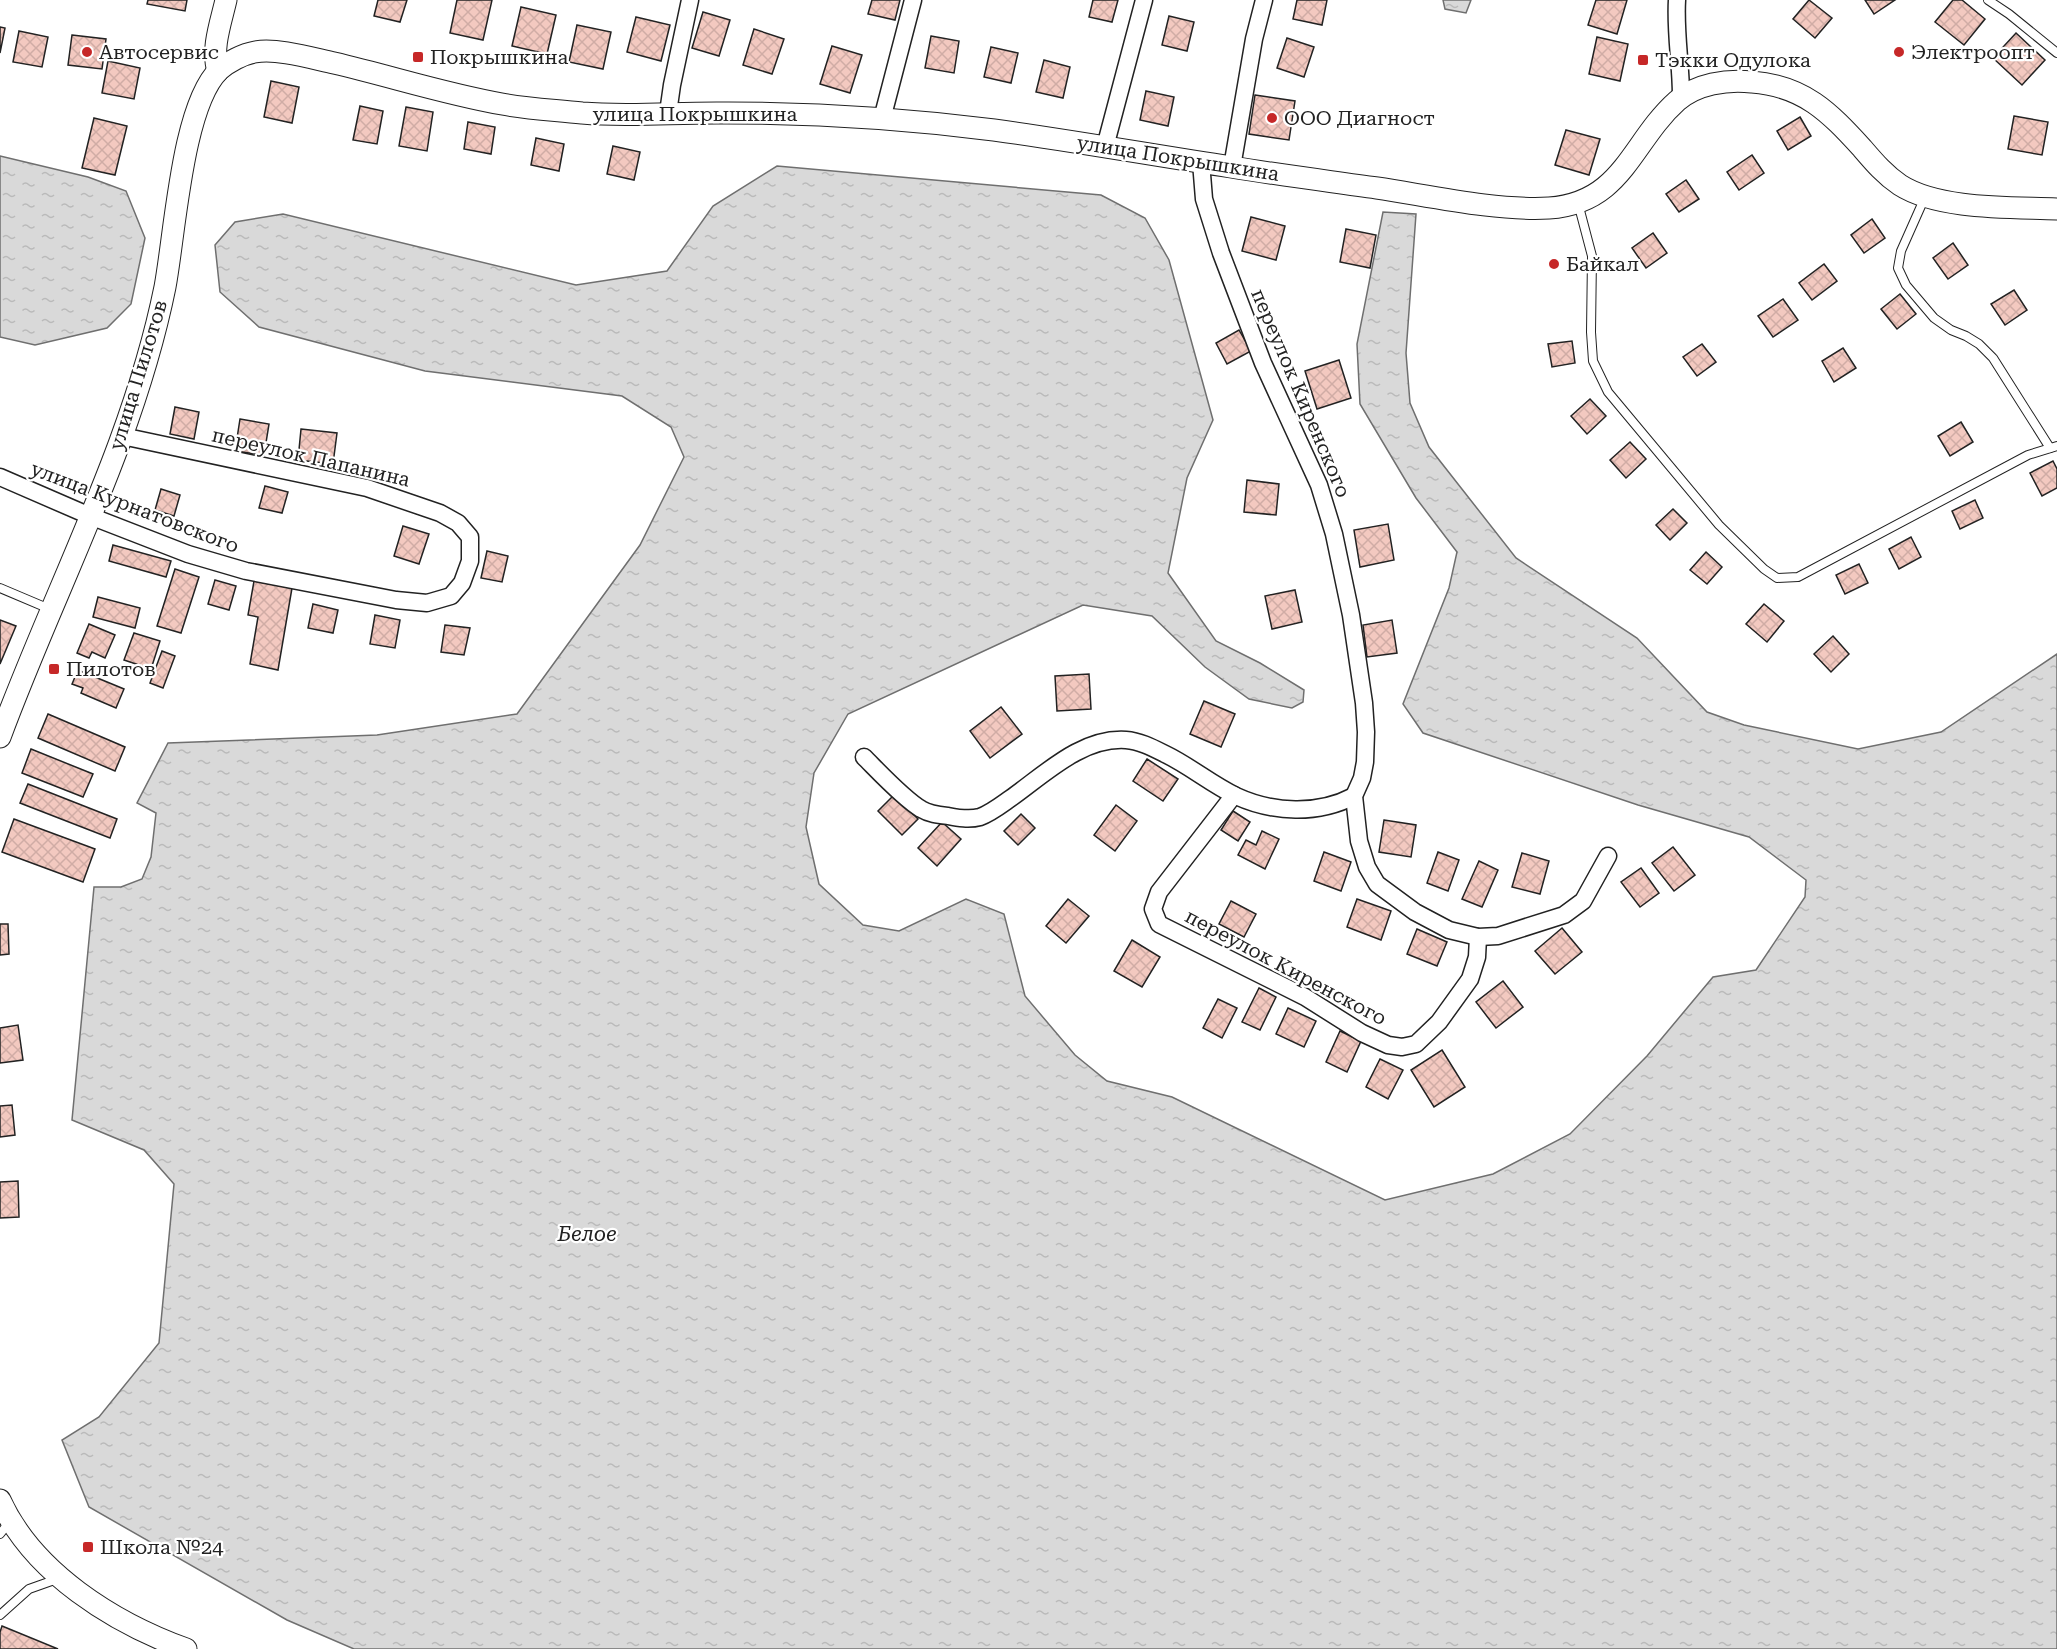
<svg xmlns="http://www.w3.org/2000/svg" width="2057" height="1649" viewBox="0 0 2057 1649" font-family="'Roboto Serif',serif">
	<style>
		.water { fill: url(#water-ripples); stroke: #6f6f6f; stroke-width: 1.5 }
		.building { fill: url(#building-cross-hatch); stroke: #222; stroke-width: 1.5 }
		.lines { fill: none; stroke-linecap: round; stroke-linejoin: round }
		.service-casing { stroke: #222; stroke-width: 10 }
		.minor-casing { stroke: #222; stroke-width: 19 }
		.tertiary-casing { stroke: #222; stroke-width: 23 }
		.service { stroke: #fff; stroke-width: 8 }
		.minor { stroke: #fff; stroke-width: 16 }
		.tertiary { stroke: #fff; stroke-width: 21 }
		.poi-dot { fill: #c62828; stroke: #fff; stroke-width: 2 }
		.labels { text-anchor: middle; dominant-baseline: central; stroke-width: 4.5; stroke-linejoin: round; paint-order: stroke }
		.poi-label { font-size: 20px; fill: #222; stroke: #fff; text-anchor: start }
		.street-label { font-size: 20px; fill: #222; stroke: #fff }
		.water-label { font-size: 21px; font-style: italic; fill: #222; stroke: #fff }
	</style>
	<defs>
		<pattern id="water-ripples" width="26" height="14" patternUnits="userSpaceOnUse" patternTransform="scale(1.5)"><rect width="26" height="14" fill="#d9d9d9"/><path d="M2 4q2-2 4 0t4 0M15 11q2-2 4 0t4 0" fill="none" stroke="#bababa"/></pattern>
		<pattern id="building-cross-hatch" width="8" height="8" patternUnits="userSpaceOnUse" patternTransform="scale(1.5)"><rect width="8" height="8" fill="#f3c9c0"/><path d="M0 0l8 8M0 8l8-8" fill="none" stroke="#d0aca5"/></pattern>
	</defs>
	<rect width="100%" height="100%" fill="#fff"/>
	<g class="water">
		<path d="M1443,0H1471L1466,13L1445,9Z"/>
		<path d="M0,156L88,177L126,191L145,238L131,304L107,328L35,345L0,337Z"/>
		<path d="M777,166L1101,195L1145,218L1169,260L1213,420L1187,478L1168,573L1216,641L1260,663L1304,690L1303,702L1292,708L1249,699L1205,667L1152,616L1083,605L848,714L814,773L806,827L819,884L863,925L899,931L966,899L1004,914L1025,996L1075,1055L1107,1081L1172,1097L1385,1200L1493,1174L1570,1134L1647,1056L1713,977L1756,970L1805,897L1806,880L1749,837L1638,805L1423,733L1403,704L1449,588L1457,552L1416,498L1360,404L1357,344L1383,212L1416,214L1406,353L1410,403L1429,447L1516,558L1637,638L1707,712L1744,725L1858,749L1941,732L2057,654V1649H354L287,1620L89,1507L62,1440L99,1417L159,1343L174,1184L144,1150L72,1120L94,887H121L142,879L151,857L156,813L137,803L168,743L377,735L517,714L640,545L684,457L671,427L622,396L425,371L259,327L220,292L215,245L235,222L283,214L576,285L667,271L713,206Z"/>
	</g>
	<g class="building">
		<path d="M148,0H187L185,11L147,4Z"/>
		<path d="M378,0H407L400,22L374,16Z"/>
		<path d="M457,0H492L483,40L450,33Z"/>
		<path d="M872,0H900L895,20L868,14Z"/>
		<path d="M1093,0H1118L1112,22L1089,17Z"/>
		<path d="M1297,0H1327L1322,25L1293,19Z"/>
		<path d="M1596,0H1627L1617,34L1588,25Z"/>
		<path d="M1809,0L1832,18L1815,38L1793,19Z"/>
		<path d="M1865,0H1895L1874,14Z"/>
		<path d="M1953,0H1962L1985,19L1964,45L1935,22Z"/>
		<path d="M521,7L556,15L547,54L512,46Z"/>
		<path d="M703,12L730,20L719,56L692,48Z"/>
		<path d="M1169,16L1194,22L1187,51L1162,45Z"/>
		<path d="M636,17L670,25L661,61L627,52Z"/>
		<path d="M577,25L611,32L603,69L569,62Z"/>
		<path d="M0,27L5,28L0,53Z"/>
		<path d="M754,29L784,39L772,74L743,65Z"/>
		<path d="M19,31L48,37L42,67L13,62Z"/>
		<path d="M2016,33L2045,60L2022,85L1993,58Z"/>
		<path d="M72,35L106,39L102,69L68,65Z"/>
		<path d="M931,36L959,41L954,73L925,68Z"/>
		<path d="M1597,37L1628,44L1620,81L1589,74Z"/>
		<path d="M1287,38L1314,47L1304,77L1277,68Z"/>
		<path d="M832,46L862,55L850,93L820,84Z"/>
		<path d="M991,47L1018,53L1011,83L984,77Z"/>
		<path d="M1044,60L1070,67L1063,98L1036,92Z"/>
		<path d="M108,61L140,68L134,99L102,93Z"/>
		<path d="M271,81L299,87L292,123L264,117Z"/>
		<path d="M1146,91L1174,97L1168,126L1140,120Z"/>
		<path d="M1255,95L1295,101L1289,140L1249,134Z"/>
		<path d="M360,106L383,111L377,144L353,140Z"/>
		<path d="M406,107L433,112L427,151L399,146Z"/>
		<path d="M2014,116L2048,122L2042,155L2008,149Z"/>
		<path d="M1800,117L1811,136L1788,150L1777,131Z"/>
		<path d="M94,118L127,126L115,175L82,168Z"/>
		<path d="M468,122L495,127L491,154L464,149Z"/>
		<path d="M1566,130L1600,139L1589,175L1555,165Z"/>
		<path d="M536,138L564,144L559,171L531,165Z"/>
		<path d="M613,146L640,152L634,180L607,174Z"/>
		<path d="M1752,155L1764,173L1739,190L1727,172Z"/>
		<path d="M1686,180L1699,199L1679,212L1666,194Z"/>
		<path d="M1251,217L1285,226L1276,260L1242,251Z"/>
		<path d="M1872,219L1885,238L1864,253L1851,235Z"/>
		<path d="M1346,229L1376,235L1370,268L1340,262Z"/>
		<path d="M1653,233L1667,253L1646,268L1632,248Z"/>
		<path d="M1953,243L1968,265L1948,279L1933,258Z"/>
		<path d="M1824,264L1837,281L1812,300L1799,283Z"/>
		<path d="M2014,290L2027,310L2005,325L1991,304Z"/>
		<path d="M1900,294L1916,314L1897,329L1881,309Z"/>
		<path d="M1783,299L1798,320L1773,337L1758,316Z"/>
		<path d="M1239,330L1251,351L1227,364L1216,343Z"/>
		<path d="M1572,341L1575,363L1552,367L1548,344Z"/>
		<path d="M1702,344L1716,362L1697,376L1683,357Z"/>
		<path d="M1843,348L1856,368L1834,382L1822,361Z"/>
		<path d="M1339,360L1351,398L1317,409L1305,371Z"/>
		<path d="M1590,399L1606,416L1587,434L1571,416Z"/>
		<path d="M175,407L199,412L194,439L170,434Z"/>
		<path d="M240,419L269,424L264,455L235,451Z"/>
		<path d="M1961,422L1973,442L1950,456L1938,436Z"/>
		<path d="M301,429L337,433L333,464L298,460Z"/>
		<path d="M1630,442L1646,459L1626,478L1610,460Z"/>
		<path d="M2053,461L2057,469V488L2042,496L2030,473Z"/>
		<path d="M1247,480L1279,484L1276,515L1244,512Z"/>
		<path d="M265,486L288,492L282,513L259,508Z"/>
		<path d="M161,489L180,495L174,516L155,510Z"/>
		<path d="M1975,500L1983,518L1960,529L1952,511Z"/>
		<path d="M1673,509L1687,523L1670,540L1656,525Z"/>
		<path d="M1388,524L1394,560L1360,567L1354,530Z"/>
		<path d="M403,526L429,534L419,564L394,556Z"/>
		<path d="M1911,537L1921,557L1899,569L1889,549Z"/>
		<path d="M113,545L171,561L166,577L109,561Z"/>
		<path d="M487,551L508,556L502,582L481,578Z"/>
		<path d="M1706,552L1722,567L1707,584L1690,570Z"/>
		<path d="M1859,564L1868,583L1845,594L1836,575Z"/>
		<path d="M175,569L199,577L181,633L157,626Z"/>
		<path d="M215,580L236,586L229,610L208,604Z"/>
		<path d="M254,581L292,588L278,670L250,664L258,617L248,615Z"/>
		<path d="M1295,590L1302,622L1272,629L1265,596Z"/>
		<path d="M98,597L140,608L135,628L93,617Z"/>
		<path d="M313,604L338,610L333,633L308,628Z"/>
		<path d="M1764,604L1784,621L1767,642L1746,624Z"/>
		<path d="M375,615L400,620L395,648L370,644Z"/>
		<path d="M0,620L16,626L0,664Z"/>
		<path d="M1392,620L1397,653L1367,657L1363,625Z"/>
		<path d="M89,624L115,635L105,658L92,652L89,658L77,653Z"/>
		<path d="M445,625L470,628L464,655L441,652Z"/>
		<path d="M134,633L160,641L151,669L124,660Z"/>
		<path d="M1833,636L1849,654L1831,672L1814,654Z"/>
		<path d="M162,651L175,656L163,688L150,683Z"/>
		<path d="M78,670L124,689L116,708L81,693L83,688L72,684Z"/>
		<path d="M1089,674L1091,709L1057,711L1055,676Z"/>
		<path d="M1204,701L1235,714L1221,747L1190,734Z"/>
		<path d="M1001,707L1022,734L990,758L970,731Z"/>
		<path d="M48,714L125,747L115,771L38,738Z"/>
		<path d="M31,749L93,774L83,797L22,773Z"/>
		<path d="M1147,759L1178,779L1163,801L1133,781Z"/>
		<path d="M28,784L117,819L110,838L20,803Z"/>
		<path d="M894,795L918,819L902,835L878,811Z"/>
		<path d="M1116,805L1137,821L1115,851L1094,835Z"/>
		<path d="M1233,811L1250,822L1238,841L1221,830Z"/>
		<path d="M1021,814L1035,828L1018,845L1004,831Z"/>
		<path d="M14,819L95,849L83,882L2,852Z"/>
		<path d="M1384,820L1416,825L1411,857L1379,852Z"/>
		<path d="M942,822L961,839L937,866L918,848Z"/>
		<path d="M1262,831L1279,839L1265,869L1238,855L1246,840L1256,845Z"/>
		<path d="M1673,847L1695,875L1674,891L1652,863Z"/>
		<path d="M1324,852L1351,862L1341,891L1314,881Z"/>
		<path d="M1438,852L1459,860L1448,891L1427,883Z"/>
		<path d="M1522,853L1549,861L1540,894L1512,887Z"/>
		<path d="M1479,861L1498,870L1482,907L1462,899Z"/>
		<path d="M1641,868L1659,893L1640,907L1621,882Z"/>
		<path d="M1068,899L1089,916L1066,943L1046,926Z"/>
		<path d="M1357,899L1391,911L1381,940L1347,927Z"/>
		<path d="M1231,901L1256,914L1244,937L1219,924Z"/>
		<path d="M0,924H8L9,954L0,955Z"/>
		<path d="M1562,928L1582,952L1555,974L1535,951Z"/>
		<path d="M1417,929L1447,942L1437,966L1407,954Z"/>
		<path d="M1132,940L1160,957L1142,987L1114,971Z"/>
		<path d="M1503,981L1523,1007L1496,1028L1476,1002Z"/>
		<path d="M1259,988L1276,997L1260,1030L1242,1022Z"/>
		<path d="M1218,999L1237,1008L1222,1038L1203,1028Z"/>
		<path d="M1288,1008L1316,1021L1304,1047L1276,1034Z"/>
		<path d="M18,1025L23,1060L0,1063V1028Z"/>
		<path d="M1340,1031L1361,1041L1347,1072L1326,1062Z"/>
		<path d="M1442,1050L1465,1087L1434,1107L1411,1070Z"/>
		<path d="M1380,1059L1403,1070L1388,1099L1366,1087Z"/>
		<path d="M12,1105L15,1135L0,1137V1106Z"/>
		<path d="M18,1181L19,1217L0,1218V1182Z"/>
		<path d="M2,1626L58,1649H0V1632Z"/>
	</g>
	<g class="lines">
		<g class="service-casing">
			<g id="service">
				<path d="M1988,0L2009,14L2057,53"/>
				<path d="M1925,197L1901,251L1898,268L1906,285L1934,318L1951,330L1966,336L1979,344L1993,358L2050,448"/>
				<path d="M1578,203L1592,256L1591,332L1593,361L1608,392L1719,525L1764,569L1777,578L1798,577L2028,455L2057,446"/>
				<path d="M0,588L52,610"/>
				<path d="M0,1534L11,1520"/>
				<path d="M0,1615L29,1589L60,1578"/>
			</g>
		</g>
		<g class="minor-casing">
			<g id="minor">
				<path d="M1677,0C1675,32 1681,64 1681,96"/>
				<path d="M668,113L672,85L690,0"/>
				<path d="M882,119L913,0"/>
				<path d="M1105,147L1144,0"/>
				<path d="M1201,162L1204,199L1221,253L1263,363L1319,485L1334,534L1351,615L1364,703L1366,732L1365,762L1362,778L1354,796L1359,841L1367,867L1377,884L1415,912L1449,930L1478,937L1498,936L1564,915L1583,901L1608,856"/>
				<path d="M1232,167L1254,39L1264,0"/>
				<path d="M0,477L90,516L188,554L246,571L396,600L427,603L451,596L462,583L470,561V537L458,523L440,513L367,488L122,436"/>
				<path d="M864,757C879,772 904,799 921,809C929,814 939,815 948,816C958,818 969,820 980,817C991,813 1001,805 1011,798C1045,774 1082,737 1126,740C1140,741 1153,748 1165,754C1190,766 1211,784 1236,796C1273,813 1318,815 1354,796"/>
				<path d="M1234,795L1159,892L1153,909L1159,924L1305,997L1362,1033L1388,1045L1402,1047L1416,1044L1439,1022L1470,979L1477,957L1478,937"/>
			</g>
		</g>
		<g class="tertiary-casing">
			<g id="tertiary">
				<path d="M218,71C211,49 221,22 226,0"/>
				<path d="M0,737C55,588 133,445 165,287C175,234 182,106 219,70C228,62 243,54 255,52C277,48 311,58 334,63C390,76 445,94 502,104C528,109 555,110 582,113C630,117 680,112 728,113C817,113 906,119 994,130C1074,141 1152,155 1231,167C1280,175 1328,181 1377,188C1430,196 1496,211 1549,208C1623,203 1631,142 1677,101C1696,84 1727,79 1752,82C1804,86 1829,112 1862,148C1874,162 1885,175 1900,185C1939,210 2012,207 2057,209"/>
				<path d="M0,1500C33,1573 114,1623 186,1649"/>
			</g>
		</g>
		<use href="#service" class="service"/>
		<use href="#minor" class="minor"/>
		<use href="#tertiary" class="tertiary"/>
	</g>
	<g class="poi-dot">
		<circle cx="87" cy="52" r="6"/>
		<circle cx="1899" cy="52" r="6"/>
		<rect x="412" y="51" width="12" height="12" rx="3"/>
		<rect x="1637" y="54" width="12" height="12" rx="3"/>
		<circle cx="1272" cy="118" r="6"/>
		<circle cx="1554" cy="264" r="6"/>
		<rect x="48" y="663" width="12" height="12" rx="3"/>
		<rect x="82" y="1541" width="12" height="12" rx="3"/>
	</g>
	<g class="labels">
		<g class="poi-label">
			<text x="99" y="52">Автосервис</text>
			<text x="1911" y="52">Электроопт</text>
			<text x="430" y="57">Покрышкина</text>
			<text x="1655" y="60">Тэкки Одулока</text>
			<text x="1284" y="118">ООО Диагност</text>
			<text x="1566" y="264">Байкал</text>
			<text x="66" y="669">Пилотов</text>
			<text x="100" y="1547">Школа №24</text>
		</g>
		<g class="street-label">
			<text x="695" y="114">улица Покрышкина</text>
			<text transform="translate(1178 158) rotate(9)">улица Покрышкина</text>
			<text transform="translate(138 375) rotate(-73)">улица Пилотов</text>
			<text transform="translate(1301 393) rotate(67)">переулок Киренского</text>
			<text transform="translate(311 457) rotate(13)">переулок Папанина</text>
			<text transform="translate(135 507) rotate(21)">улица Курнатовского</text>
			<text transform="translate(1286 967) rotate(28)">переулок Киренского</text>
		</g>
		<g class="water-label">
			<text x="587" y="1234">Белое</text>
		</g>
	</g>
</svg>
